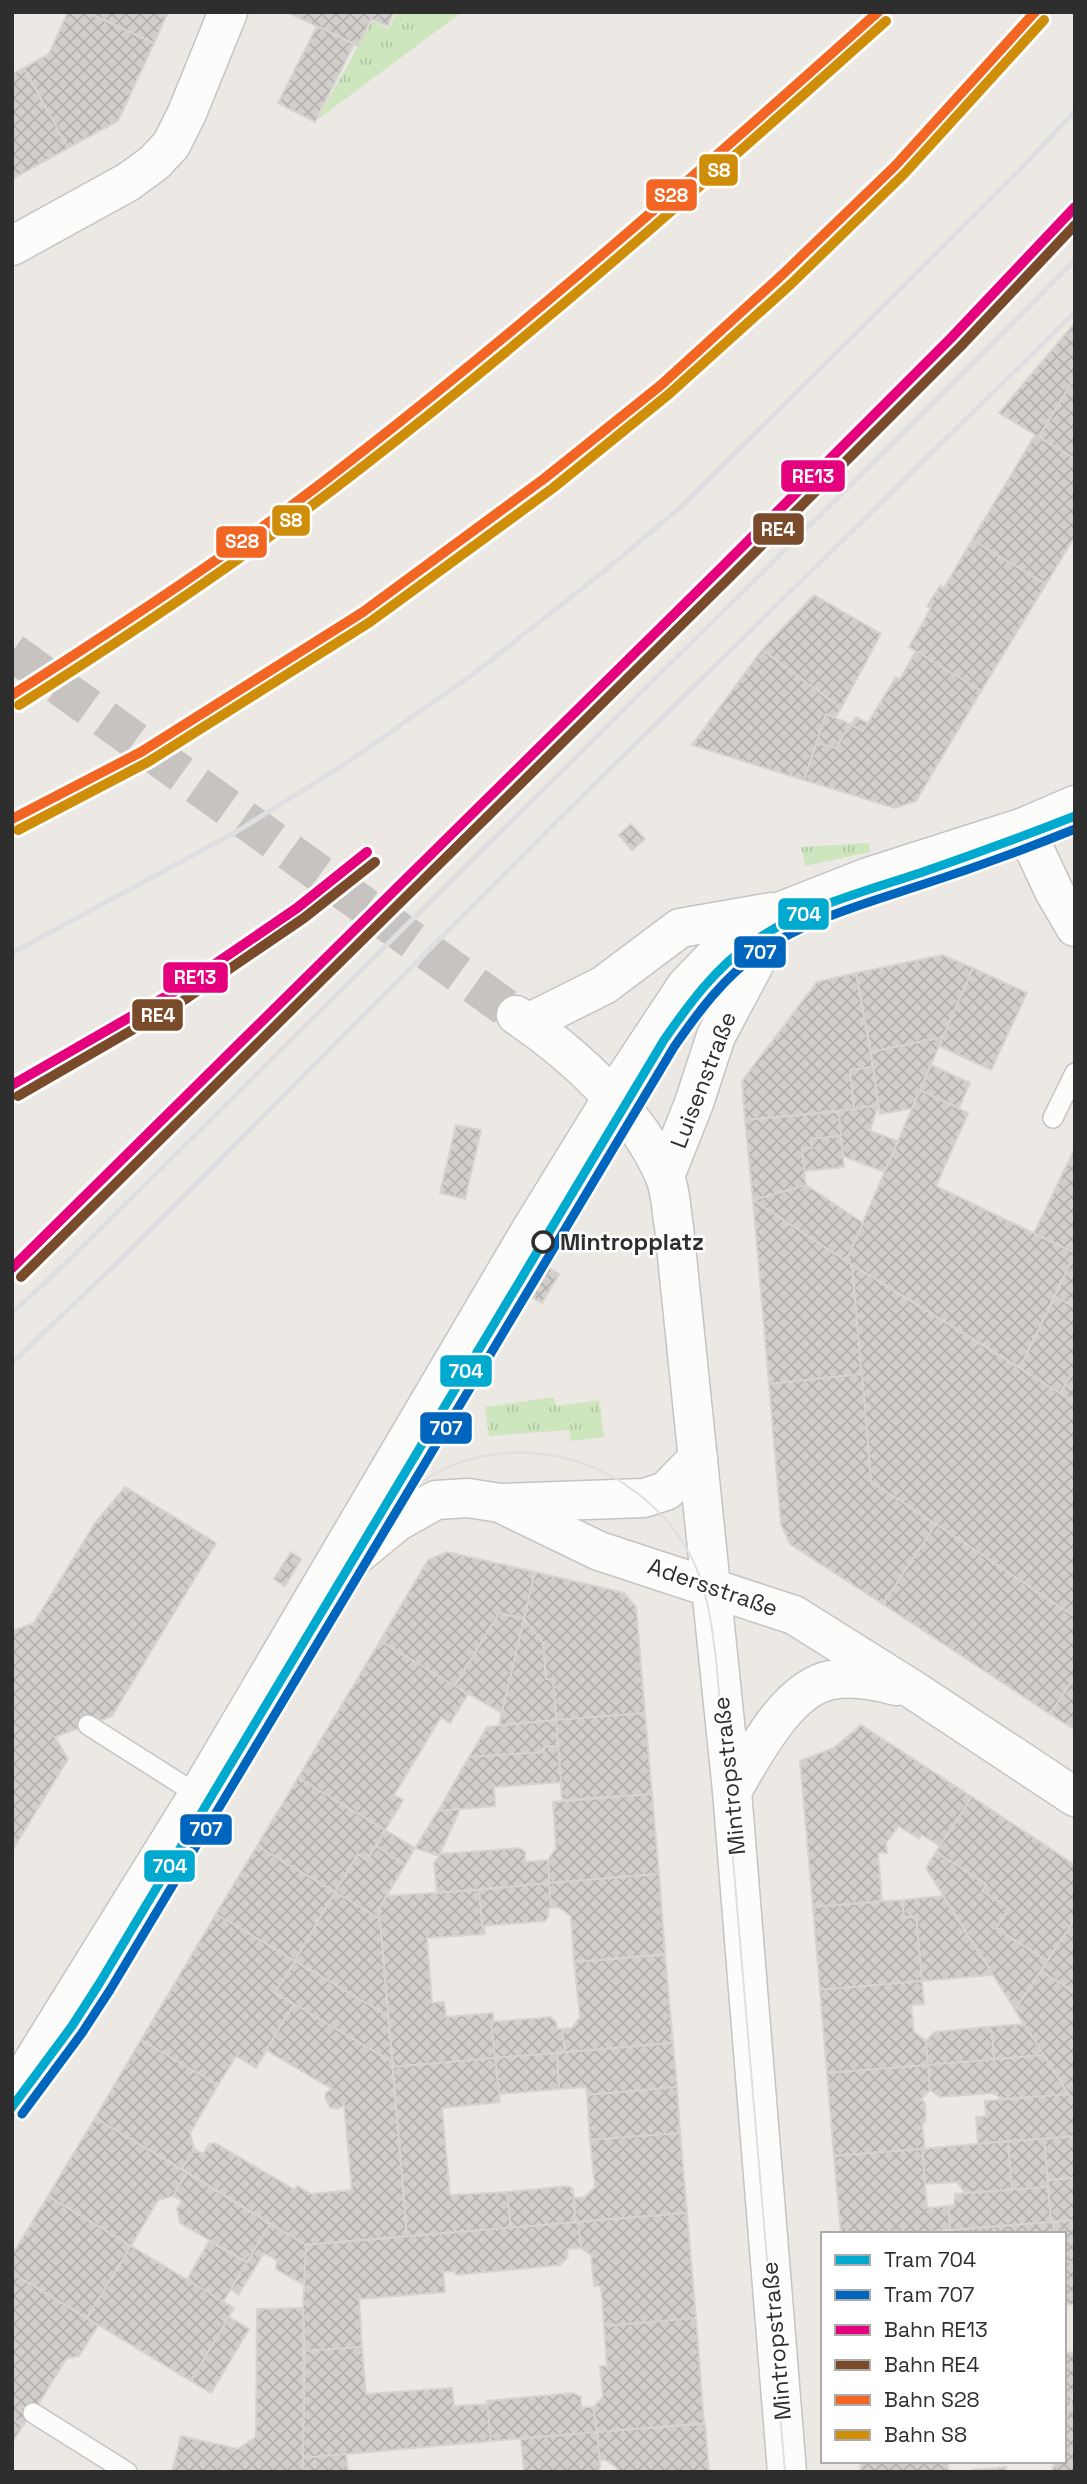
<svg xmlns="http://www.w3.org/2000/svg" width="1087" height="2484" viewBox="0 0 1087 2484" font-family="'Space Grotesk',sans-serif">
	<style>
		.grass { fill: url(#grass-tufts) }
		.building { fill: url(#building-cross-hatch); stroke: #d7d4d0; stroke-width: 2 }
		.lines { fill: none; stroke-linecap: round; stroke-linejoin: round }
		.secondary-tunnel { stroke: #c6c3c0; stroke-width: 38; stroke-dasharray: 38 19; stroke-linecap: butt }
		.lane-casing { stroke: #c5c4c5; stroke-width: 22 }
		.street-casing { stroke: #c5c4c5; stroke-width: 41 }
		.secondary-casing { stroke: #c5c4c5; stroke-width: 41 }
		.lane { stroke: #fcfcfb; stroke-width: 19 }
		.street { stroke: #fcfcfb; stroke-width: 38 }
		.secondary { stroke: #fcfcfb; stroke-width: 38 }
		.tram { stroke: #dfdfe1; stroke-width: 2 }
		.rail { stroke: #dfdfe1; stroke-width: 5 }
		.rail-1-casing { stroke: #fff; stroke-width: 16 }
		.rail-2-casing { stroke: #fff; stroke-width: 16 }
		.rail-3-casing { stroke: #fff; stroke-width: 16 }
		.rail-4-casing { stroke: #fff; stroke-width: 16 }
		.rail-1 { stroke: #e5007d; stroke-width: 10 }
		.rail-2 { stroke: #7a4b2a; stroke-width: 10 }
		.rail-3 { stroke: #f26522; stroke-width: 10 }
		.rail-4 { stroke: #cf8e09; stroke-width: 10 }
		.tram-1-casing { stroke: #fff; stroke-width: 14 }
		.tram-2-casing { stroke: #fff; stroke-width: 14 }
		.tram-1 { stroke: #00a9ce; stroke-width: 9 }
		.tram-2 { stroke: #0065bd; stroke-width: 9 }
		.stop-dot { fill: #fff; stroke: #2e2e2e; stroke-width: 3.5 }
		.labels { text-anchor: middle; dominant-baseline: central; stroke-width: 5; stroke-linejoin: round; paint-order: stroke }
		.street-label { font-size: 23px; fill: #2e2e2e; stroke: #fff }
		.stop-label { font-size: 23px; font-weight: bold; fill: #2e2e2e; stroke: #fff; text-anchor: start }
		.line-badge { stroke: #fff; stroke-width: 2.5 }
		.badge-label { font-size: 19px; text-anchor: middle; font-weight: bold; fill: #fff }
	</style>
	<defs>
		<pattern id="grass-tufts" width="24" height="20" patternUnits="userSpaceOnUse" patternTransform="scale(1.75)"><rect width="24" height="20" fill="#cee6be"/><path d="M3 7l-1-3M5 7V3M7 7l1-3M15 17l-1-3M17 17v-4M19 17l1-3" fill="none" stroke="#b1c6a4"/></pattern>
		<pattern id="building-cross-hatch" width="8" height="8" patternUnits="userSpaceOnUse" patternTransform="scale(1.75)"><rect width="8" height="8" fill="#d1cecb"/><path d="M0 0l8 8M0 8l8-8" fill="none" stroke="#b4b1af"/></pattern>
	</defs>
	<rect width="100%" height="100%" fill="#ece8e4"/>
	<g class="grass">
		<path d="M397,12H462L317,120L372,21L389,29Z"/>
		<path d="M869,843L870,852L805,866L801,847Z"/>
		<path d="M554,1397L556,1406L599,1400L604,1437L571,1441L569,1430L489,1436L485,1407Z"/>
	</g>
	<g class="building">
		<path d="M68,12H87L154,43L118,121L68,148L24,68L49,54Z"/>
		<path d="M87,12H168L154,43Z"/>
		<path d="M292,12H394L388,26L371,19L358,46L291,14Z"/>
		<path d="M317,26L354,44L315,122L278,103Z"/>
		<path d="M24,68L68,148L12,179V74Z"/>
		<path d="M1073,325L1075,326V384L1072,382L1039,437L999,413Z"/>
		<path d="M1072,382L1075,384V459L1039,437Z"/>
		<path d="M1035,435L1075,459V536L1046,584L972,540Z"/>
		<path d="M972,540L1046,584L981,691L909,647L931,608L927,606L940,586L944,588Z"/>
		<path d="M814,595L881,634L841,708L762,650Z"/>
		<path d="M762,650L841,708L836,717L826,714L804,780L692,745Z"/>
		<path d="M916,651L981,691L916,801L895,808L804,780L817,742L836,748L850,724L863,731L896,677L900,679Z"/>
		<path d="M826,714L850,724L836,748L817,742Z"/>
		<path d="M856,717L868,723L863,731L851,725Z"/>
		<path d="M631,824L645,839L632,850L619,835Z"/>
		<path d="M942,955L973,968L943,1037L871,1052L856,973Z"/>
		<path d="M973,968L1027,993L991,1070L939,1046Z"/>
		<path d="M856,973L873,1067L850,1070L854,1109L745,1120L742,1081L817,982Z"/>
		<path d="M943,1037L912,1108L880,1114L871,1052Z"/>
		<path d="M931,1065L970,1083L959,1108L920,1090Z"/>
		<path d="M873,1067L878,1105L854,1109L850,1070Z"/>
		<path d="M920,1090L968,1113L936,1186L1075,1253L1020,1368L846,1261Z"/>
		<path d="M878,1105L870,1131L898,1141L884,1172L843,1156L839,1116L836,1112Z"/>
		<path d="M836,1112L839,1116L841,1136L811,1139L812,1148L802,1150L806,1185L753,1200L745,1120Z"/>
		<path d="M456,1125L481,1130L465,1199L440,1193Z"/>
		<path d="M841,1136L844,1167L805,1171L802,1150L812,1148L811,1139Z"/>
		<path d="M1075,1148V1253L1034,1233Z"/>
		<path d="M806,1185L863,1223L846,1261L753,1200Z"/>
		<path d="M753,1200L852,1265L862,1374L769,1384Z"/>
		<path d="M1075,1253V1308L1055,1296Z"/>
		<path d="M852,1265L1075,1402V1617L871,1482Z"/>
		<path d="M547,1267L559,1274L542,1303L530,1296Z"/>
		<path d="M1055,1296L1075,1308V1369L1060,1393L1020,1368Z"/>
		<path d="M1075,1369V1402L1060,1393Z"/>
		<path d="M862,1374L871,1482L936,1524L883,1604L790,1544L781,1524L769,1384Z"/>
		<path d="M125,1487L216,1543L112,1716L55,1737L68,1759L12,1851V1631L34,1623L95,1523Z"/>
		<path d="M936,1524L1075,1617V1677L1050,1714L883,1604Z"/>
		<path d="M291,1552L301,1559L285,1586L274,1579Z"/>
		<path d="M447,1552L535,1572L524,1619L499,1613L455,1686L380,1641L428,1560Z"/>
		<path d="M535,1572L624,1593L636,1607L645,1713L556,1720L553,1679H546L543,1643L524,1619Z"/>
		<path d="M499,1613L524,1619L502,1713L455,1686Z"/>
		<path d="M524,1619L543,1643L546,1679H553L556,1720L499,1725Z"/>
		<path d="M380,1641L468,1694L450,1723L441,1717L394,1795L403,1800L385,1830L298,1778Z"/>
		<path d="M1075,1677V1730L1050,1714Z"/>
		<path d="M645,1713L652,1794L562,1800L556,1720Z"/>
		<path d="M556,1720L558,1746L544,1747V1752L469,1757L487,1727Z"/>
		<path d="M861,1725L972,1797L940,1846L922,1835L919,1839L899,1826L886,1843L887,1853H878L882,1901L813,1907L800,1761L834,1748Z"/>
		<path d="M558,1746L561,1782L494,1787L495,1806L438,1811L469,1757L544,1752V1747Z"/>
		<path d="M298,1778L385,1830L367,1860L358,1854L335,1892L257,1846Z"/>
		<path d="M652,1794L659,1874L549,1883L548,1860L556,1848L553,1802Z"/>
		<path d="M972,1797L1075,1865V1919L1047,1961L996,1928L1009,1908L982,1891L986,1884L936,1852Z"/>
		<path d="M460,1809L439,1856L415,1848L438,1811Z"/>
		<path d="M385,1830L415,1848L405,1865L376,1846Z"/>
		<path d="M257,1846L335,1892L295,1961L216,1914Z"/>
		<path d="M376,1846L405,1865L379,1909L380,1919L335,1892L358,1854L367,1860Z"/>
		<path d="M520,1848L525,1852V1862L548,1860L549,1883L437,1893L434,1863L441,1854Z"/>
		<path d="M936,1852L986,1884L982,1891L1009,1908L996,1928L1047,1961L1015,2010L926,1868Z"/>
		<path d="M659,1874L665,1954L574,1962L571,1916L558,1907L551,1908L549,1883Z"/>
		<path d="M549,1883L551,1908H548V1917L545,1921L482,1926L479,1890Z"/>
		<path d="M479,1890L482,1926H484L485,1934L427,1938L432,2003L444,2002L446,2017L493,2013L495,2058L393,2067L379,1909L386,1896Z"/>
		<path d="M335,1892L380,1919L388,2016L295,1961Z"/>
		<path d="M943,1896L993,1975L922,1981L916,1916L904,1918L902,1900Z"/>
		<path d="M902,1900L904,1918L916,1916L922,1981L820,1990L813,1907Z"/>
		<path d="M216,1914L295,1961L275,1993L294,2004L256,2068L236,2056L218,2085L141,2040Z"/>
		<path d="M1075,1919V1993L1041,1971Z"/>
		<path d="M665,1955L673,2043L565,2052L562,2029L572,2028L580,2017L574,1962Z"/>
		<path d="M295,1961L388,2016L392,2062L275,1993Z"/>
		<path d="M1041,1971L1075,1993V2104L1015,2010Z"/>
		<path d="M922,1981L924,2004L911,2005L914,2032L926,2041L928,2065L827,2073L820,1990Z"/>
		<path d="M294,2004L392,2062L407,2236L306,2245L182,2169L194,2149L203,2154L209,2144L215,2143L295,2190L297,2186L311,2194L352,2190L344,2105L338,2109L330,2108L325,2097L326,2093L332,2089L266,2050Z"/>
		<path d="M551,2017L556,2022L557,2029H562L565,2052L495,2058L491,2022Z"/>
		<path d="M1024,2024L1044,2055L994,2060L992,2032L986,2027Z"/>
		<path d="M986,2027L992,2032L994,2060L928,2065L926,2041L935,2032Z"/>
		<path d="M141,2040L218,2085L190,2133L194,2149L182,2169L95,2118Z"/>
		<path d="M673,2043L677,2087L587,2095L586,2087L559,2089L557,2053Z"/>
		<path d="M557,2053L559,2089L499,2094L495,2058Z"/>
		<path d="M1044,2055L1068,2094L1001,2099L994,2093L940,2097L930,2090L928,2065Z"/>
		<path d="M495,2058L500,2102L442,2108L450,2195L507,2192L511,2228L407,2236L393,2067Z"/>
		<path d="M928,2065L930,2090L921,2099L925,2103L926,2121L922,2124L925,2149L834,2156L827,2073Z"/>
		<path d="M677,2087L680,2133L590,2140L587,2095Z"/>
		<path d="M1068,2094L1075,2104V2136L978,2144L976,2117L986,2116L985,2101Z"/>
		<path d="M95,2118L187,2173L173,2196L158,2200L131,2246L48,2196Z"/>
		<path d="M680,2133L687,2213L575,2222L574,2198L585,2197L595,2187L590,2140Z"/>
		<path d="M1075,2136V2178L1048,2180L1044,2139Z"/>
		<path d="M1044,2139L1048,2187L1012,2190L1008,2141Z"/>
		<path d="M1008,2141L1012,2190L965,2193L957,2182L925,2184L922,2149Z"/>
		<path d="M922,2149L927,2208L949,2206L950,2230L909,2234H841L834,2156Z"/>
		<path d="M187,2173L270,2224L247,2262L180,2223L177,2209L182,2201L173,2196Z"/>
		<path d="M1075,2178V2220L1051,2222L1048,2180Z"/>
		<path d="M568,2186L573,2189L575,2222L511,2228L507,2192Z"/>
		<path d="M1048,2187L1051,2222L950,2230L949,2206L954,2205L955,2194Z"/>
		<path d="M48,2196L131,2246L87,2318L12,2273V2255Z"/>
		<path d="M687,2213L696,2318L604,2326L601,2286H594L591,2255L581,2248L578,2222Z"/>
		<path d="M1075,2220V2262H1064V2234H1054L1053,2222Z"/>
		<path d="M578,2222L581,2248L567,2249L568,2257L560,2265L456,2275L455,2271L443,2272L445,2292L359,2299L362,2347L305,2351L303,2308L306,2245Z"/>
		<path d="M1053,2222L1054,2234H938V2231Z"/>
		<path d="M270,2224L306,2245L304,2285L276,2269L277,2260L264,2253L238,2295L231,2289Z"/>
		<path d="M209,2241L247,2262L223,2302L187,2280Z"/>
		<path d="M131,2246L234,2308L191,2381L87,2318Z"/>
		<path d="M1064,2262H1075V2304L1064,2305Z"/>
		<path d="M12,2273L98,2325L79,2356L66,2359L33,2413L23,2425L12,2419Z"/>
		<path d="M303,2308L304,2472H172L181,2436L238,2449L256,2437L257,2309Z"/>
		<path d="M229,2317L249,2329L211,2393L191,2381Z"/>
		<path d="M696,2318L704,2423L597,2432L593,2407L603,2397L600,2366H607L604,2326Z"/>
		<path d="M362,2347L366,2394L452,2388L454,2406L488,2404L491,2441L303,2458L305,2351Z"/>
		<path d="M1075,2352V2387L1073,2395L1064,2396V2353Z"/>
		<path d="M1075,2387V2472H1052L1055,2461H1064V2425Z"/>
		<path d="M573,2393L581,2397V2407H593L597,2432L491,2441L487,2401Z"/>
		<path d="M1073,2395L1064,2425V2396Z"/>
		<path d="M12,2419L23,2425L12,2443Z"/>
		<path d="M705,2424L709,2472H618L617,2468L606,2460H599L597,2432Z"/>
		<path d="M597,2432L600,2467L596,2472H524L521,2439Z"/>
		<path d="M346,2454L348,2472H304L303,2458Z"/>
		<path d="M860,2461H948V2472H861Z"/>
		<path d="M1006,2467V2472H973V2470Z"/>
	</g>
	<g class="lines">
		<path class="secondary-tunnel" d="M12,652L516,1015"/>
		<g class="lane-casing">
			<g id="lane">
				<path d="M1053,1118L1075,1073"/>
				<path d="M88,1725L198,1795"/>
				<path d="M33,2413L127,2472"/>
			</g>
		</g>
		<g class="street-casing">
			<g id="street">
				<path d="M12,246L128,182L154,163L171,145L187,113L228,12"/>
				<path d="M1024,827L1054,891L1075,927"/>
				<path d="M500,1503L599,1551L794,1615L915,1691L1075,1797"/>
				<path d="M347,1563L397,1522L436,1500L468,1498L500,1503L644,1498L666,1491L698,1458"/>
				<path d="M732,1791C753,1756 787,1688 831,1680C854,1676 875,1680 896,1686"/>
				<path d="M12,2095L198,1795L529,1233L612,1098"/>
			</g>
		</g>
		<g class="secondary-casing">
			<g id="secondary">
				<path d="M516,1015C572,1053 638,1112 664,1175C671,1190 671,1211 674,1227L732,1791L787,2472"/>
				<path d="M528,1023L604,985L680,928L772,912"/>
				<path d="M612,1098L686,986L714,957L784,910L868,877L1024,827L1075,805"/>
				<path d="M665,1176L694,1103L716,1036L780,916"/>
			</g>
		</g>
		<use href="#lane" class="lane"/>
		<use href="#street" class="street"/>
		<use href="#secondary" class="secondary"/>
		<path class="tram" d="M355,1556C376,1524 398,1495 431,1476C522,1424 637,1462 688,1551C707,1584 711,1621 716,1658L785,2472"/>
		<g class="rail">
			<path d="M12,953L236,832L345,764L476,672L608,568L683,505L1018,172L1075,111"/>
			<path d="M12,1313L66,1263L929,407L1075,260"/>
			<path d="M12,1363L118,1262L557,821L1075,312"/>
		</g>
		<g class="rail-1-casing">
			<g id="rail-1">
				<path d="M12,1085L177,990L297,908L367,852"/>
				<path d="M12,1268L722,567L952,337L1075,207"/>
			</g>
		</g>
		<g class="rail-2-casing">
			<g id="rail-2">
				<path d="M18,1096L184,1000L304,918L375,862"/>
				<path d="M21,1277L731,576L961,346L1075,225"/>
			</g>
		</g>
		<g class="rail-3-casing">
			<g id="rail-3">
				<path d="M12,695C129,620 245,544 354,458C535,317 707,165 878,12"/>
				<path d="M12,819L141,752L363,612L545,478L661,385L782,275L895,166L1035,12"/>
			</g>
		</g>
		<g class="rail-4-casing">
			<g id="rail-4">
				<path d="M19,705C136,631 251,554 361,468C543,327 715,174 886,21"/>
				<path d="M18,830L148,762L370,622L553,488L669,394L791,284L904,174L1044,20"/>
			</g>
		</g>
		<use href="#rail-1" class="rail-1"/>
		<use href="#rail-2" class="rail-2"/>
		<use href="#rail-3" class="rail-3"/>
		<use href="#rail-4" class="rail-4"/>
		<g class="tram-1-casing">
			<path id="tram-1" d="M12,2107L72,2026L99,1984L664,1040C689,1004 716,967 753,942C803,907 863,892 920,873C972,855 1024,836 1075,816"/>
		</g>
		<g class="tram-2-casing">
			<path id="tram-2" d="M22,2114L82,2033L110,1990L674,1047C699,1011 725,976 760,952C808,919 864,904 918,886C971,869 1023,850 1075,829"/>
		</g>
		<use href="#tram-1" class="tram-1"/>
		<use href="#tram-2" class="tram-2"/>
	</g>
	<circle class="stop-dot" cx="543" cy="1242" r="10"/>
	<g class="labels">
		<g class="street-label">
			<text transform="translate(703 1080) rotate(-69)">Luisenstraße</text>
			<text transform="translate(713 1587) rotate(19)">Adersstraße</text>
			<text transform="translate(729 1776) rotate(-96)">Mintropstraße</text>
			<text transform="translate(776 2341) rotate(-95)">Mintropstraße</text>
		</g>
		<g class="stop-label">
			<text x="560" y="1242">Mintropplatz</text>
		</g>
	</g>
	<g class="line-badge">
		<rect x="698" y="153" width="41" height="34" rx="7" fill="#cf8e09"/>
		<rect x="645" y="178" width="53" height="34" rx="7" fill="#f26522"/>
		<rect x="780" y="459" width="66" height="34" rx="7" fill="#e5007d"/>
		<rect x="271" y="504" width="40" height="33" rx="7" fill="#cf8e09"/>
		<rect x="752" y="512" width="53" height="34" rx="7" fill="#7a4b2a"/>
		<rect x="215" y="525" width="53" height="34" rx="7" fill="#f26522"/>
		<rect x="777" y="897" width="53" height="34" rx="7" fill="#00a9ce"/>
		<rect x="733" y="935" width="54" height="34" rx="7" fill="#0065bd"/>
		<rect x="162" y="961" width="67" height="33" rx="7" fill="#e5007d"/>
		<rect x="131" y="998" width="53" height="34" rx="7" fill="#7a4b2a"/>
		<rect x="439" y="1354" width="54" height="34" rx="7" fill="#00a9ce"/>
		<rect x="419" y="1411" width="54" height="34" rx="7" fill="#0065bd"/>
		<rect x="179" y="1813" width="54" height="33" rx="7" fill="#0065bd"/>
		<rect x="143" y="1849" width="53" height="34" rx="7" fill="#00a9ce"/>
	</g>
	<g class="badge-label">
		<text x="719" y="177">S8</text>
		<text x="671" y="202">S28</text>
		<text x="813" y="483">RE13</text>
		<text x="291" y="527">S8</text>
		<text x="778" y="536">RE4</text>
		<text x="242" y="548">S28</text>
		<text x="804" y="921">704</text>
		<text x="760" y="959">707</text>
		<text x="195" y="984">RE13</text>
		<text x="158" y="1022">RE4</text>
		<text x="466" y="1378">704</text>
		<text x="446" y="1435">707</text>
		<text x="206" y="1836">707</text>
		<text x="170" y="1873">704</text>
	</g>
	<rect width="1087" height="2484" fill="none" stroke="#2e2e2e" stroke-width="28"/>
	<rect x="821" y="2232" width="245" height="231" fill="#ffffff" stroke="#ababab" stroke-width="2"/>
	<rect x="835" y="2255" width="35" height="10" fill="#00a9ce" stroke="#ababab" stroke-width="2"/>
	<text x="884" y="2267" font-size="21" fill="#2e2e2e">Tram 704</text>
	<rect x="835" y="2290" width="35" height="10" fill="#0065bd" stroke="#ababab" stroke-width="2"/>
	<text x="884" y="2302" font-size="21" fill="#2e2e2e">Tram 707</text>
	<rect x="835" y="2325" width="35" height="10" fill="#e5007d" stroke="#ababab" stroke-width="2"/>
	<text x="884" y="2337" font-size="21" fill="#2e2e2e">Bahn RE13</text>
	<rect x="835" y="2360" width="35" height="10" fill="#7a4b2a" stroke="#ababab" stroke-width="2"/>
	<text x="884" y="2372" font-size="21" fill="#2e2e2e">Bahn RE4</text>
	<rect x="835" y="2395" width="35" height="10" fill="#f26522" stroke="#ababab" stroke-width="2"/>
	<text x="884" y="2407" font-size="21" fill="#2e2e2e">Bahn S28</text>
	<rect x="835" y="2430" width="35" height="10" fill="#cf8e09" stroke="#ababab" stroke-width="2"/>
	<text x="884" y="2442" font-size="21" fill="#2e2e2e">Bahn S8</text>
</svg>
